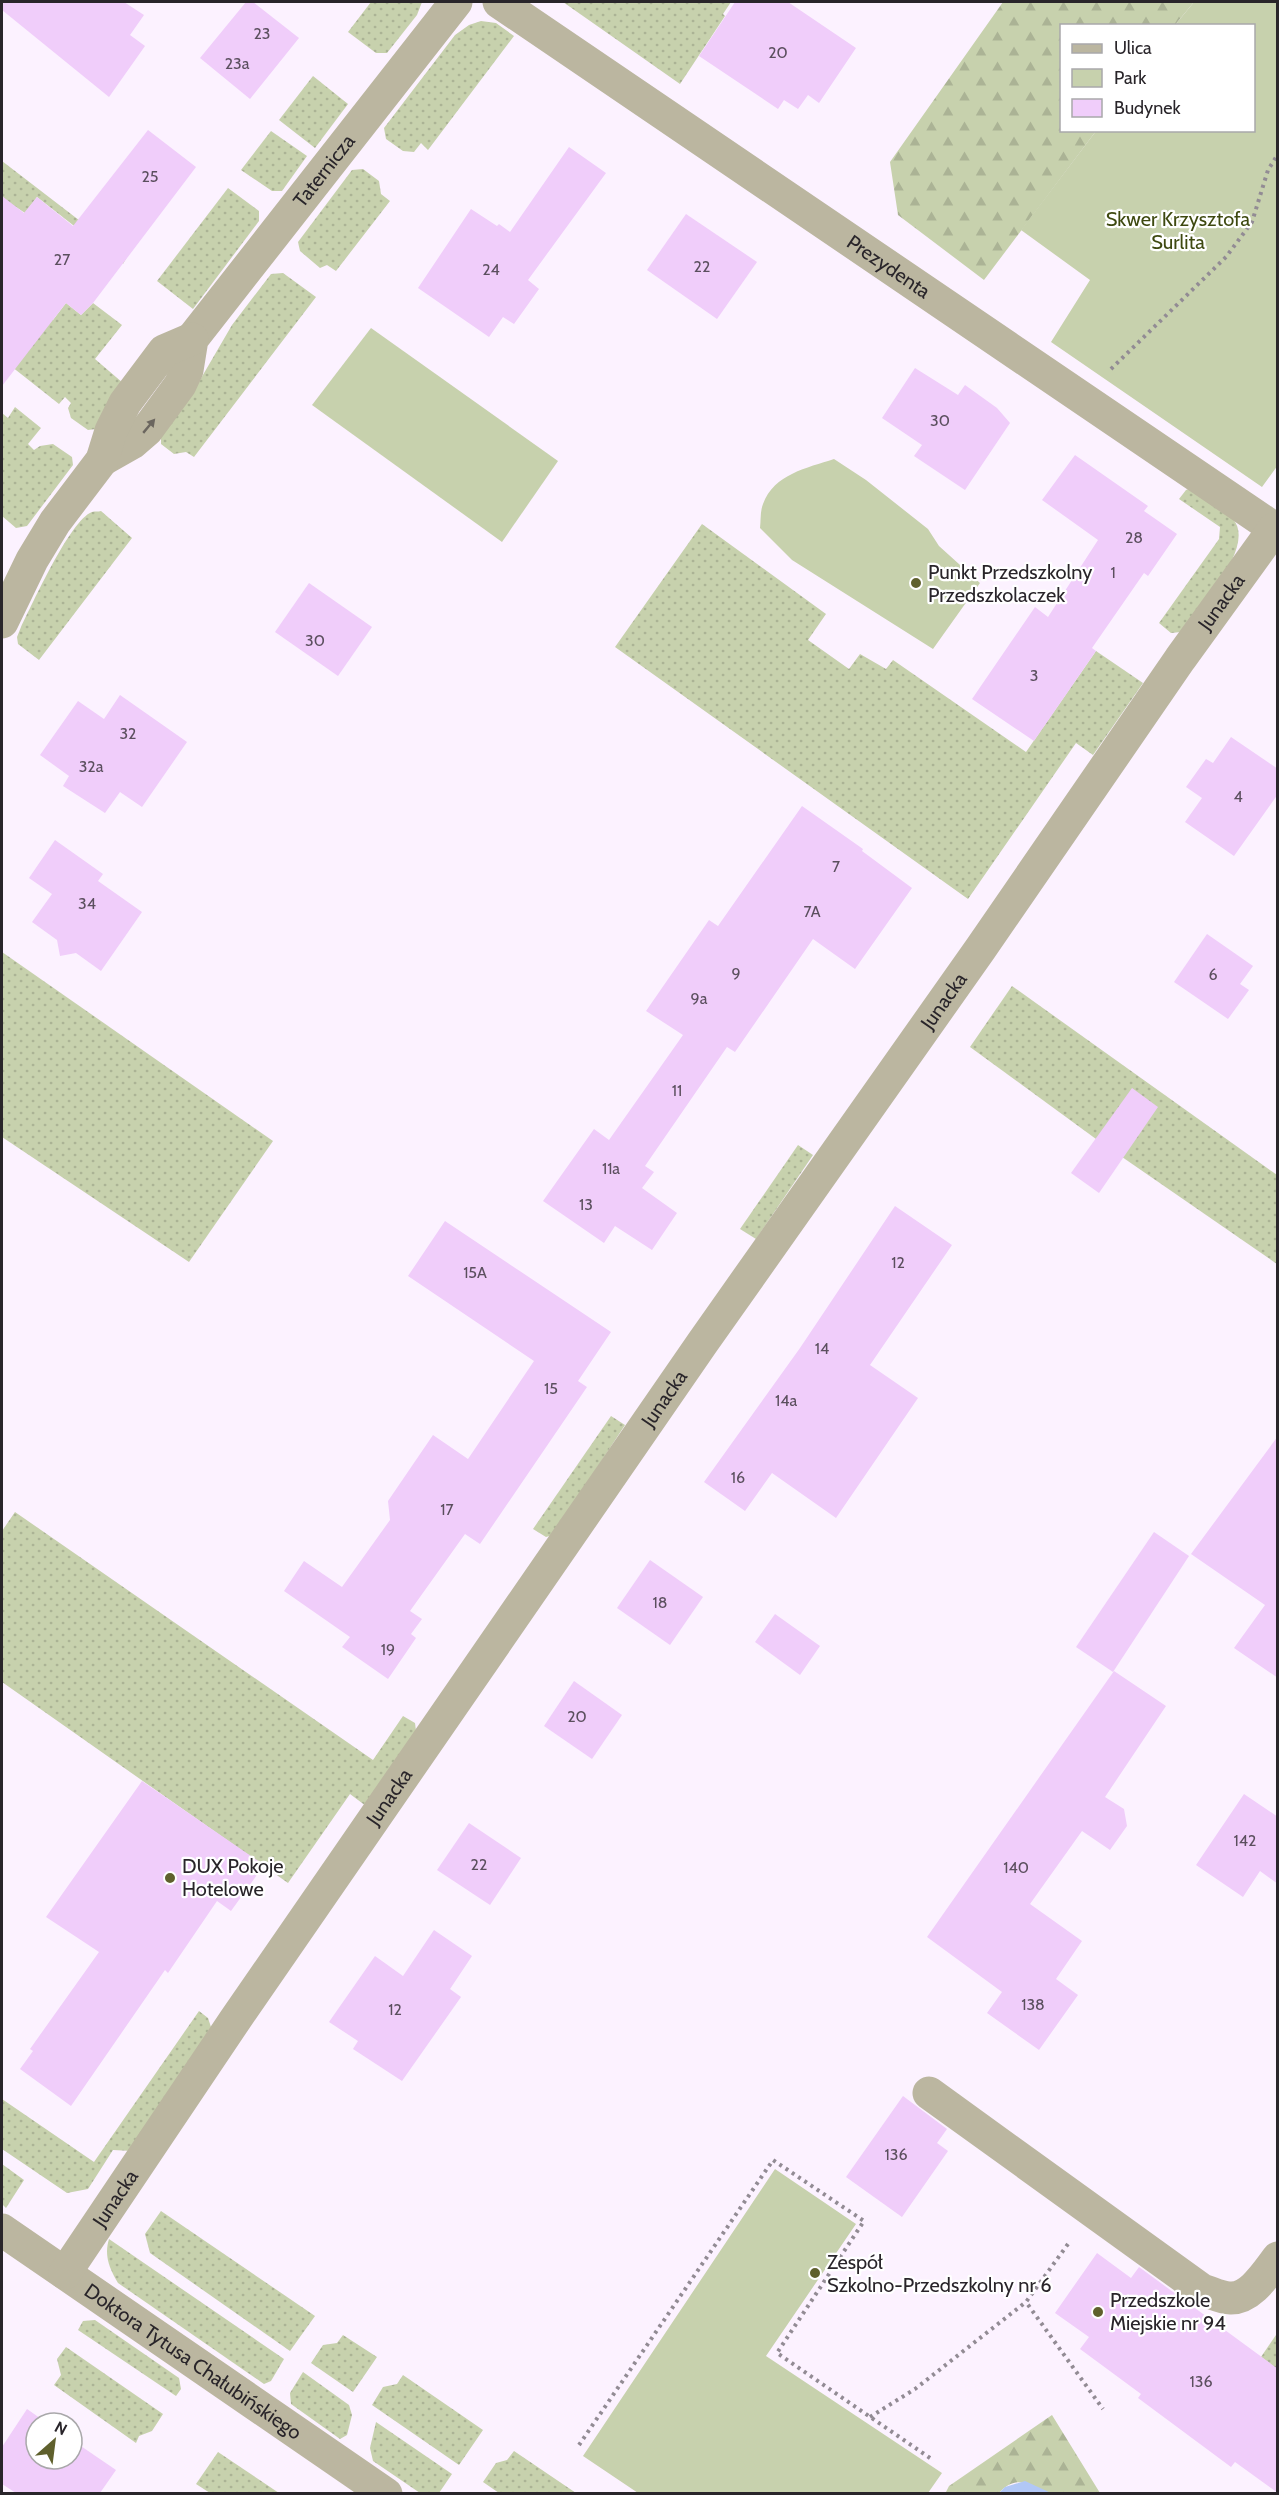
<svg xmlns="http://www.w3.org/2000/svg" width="1279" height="2495" viewBox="0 0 1279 2495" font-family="Cabin,sans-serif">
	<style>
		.grass { fill: url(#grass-dots) }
		.forest { fill: url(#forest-firs) }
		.park { fill: #c7d1ad }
		.water { fill: #b1c7f6 }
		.building { fill: #f0cdfa }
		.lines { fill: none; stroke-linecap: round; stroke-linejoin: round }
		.path { stroke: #928b94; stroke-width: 4; stroke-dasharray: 3 4.5; stroke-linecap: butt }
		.minor { stroke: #bbb6a0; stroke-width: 33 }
		.oneway { fill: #6b665f }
		.poi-dot { fill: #5f602d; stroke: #fff; stroke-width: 2 }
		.labels { text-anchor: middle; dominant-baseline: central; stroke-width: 4.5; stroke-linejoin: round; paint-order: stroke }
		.number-label { font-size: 16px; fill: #5b4f5e }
		.street-label { font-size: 20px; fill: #29252a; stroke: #fff }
		.park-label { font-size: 20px; fill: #3e4910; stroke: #fff }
		.poi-label { font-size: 20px; fill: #29252a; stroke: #fff; text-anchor: start }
	</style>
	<defs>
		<pattern id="grass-dots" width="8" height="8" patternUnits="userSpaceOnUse" patternTransform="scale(1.5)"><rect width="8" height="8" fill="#c7d1ad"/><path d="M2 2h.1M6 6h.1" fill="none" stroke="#abb395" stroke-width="1.8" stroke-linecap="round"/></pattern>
		<pattern id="forest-firs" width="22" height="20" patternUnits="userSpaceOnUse" patternTransform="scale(1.5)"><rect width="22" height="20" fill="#c7d1ad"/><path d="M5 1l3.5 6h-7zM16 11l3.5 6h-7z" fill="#abb395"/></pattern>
	</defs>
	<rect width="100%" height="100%" fill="#fcf2ff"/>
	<g class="grass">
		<path d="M371,2H422L417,15L387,53H376L348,32Z"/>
		<path d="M563,2H731L723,14L725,16L680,84Z"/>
		<path d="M481,21L496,23L514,36L428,150L421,143L414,152L403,151L386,139L384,128L455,35L469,25Z"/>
		<path d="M313,76L348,104L315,148L279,120Z"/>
		<path d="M271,131L307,156L282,191H272L241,170Z"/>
		<path d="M2,161L127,257L123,264L37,197L25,213L13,205L2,219Z"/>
		<path d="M363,169L379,181L381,194L390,201L336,271L327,265L320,268L300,251L298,242L352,170Z"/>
		<path d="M228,188L259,211V221L193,309L157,281Z"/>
		<path d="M283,273L316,297L194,457L186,452L174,454L161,444V435L193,392L232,325L271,274Z"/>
		<path d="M2,294L21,308L27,300L53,320L66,303L81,315L93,303L122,325L95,359L123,383L96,429L88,430L71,418L68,408L71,403L65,397L59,404L2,359Z"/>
		<path d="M15,407L41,428L28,444L34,450L40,446L53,444L72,457L73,465L27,526L16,528L2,516V413L8,418Z"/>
		<path d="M1191,488C1204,498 1223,507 1233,519C1257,547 1198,609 1181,632L1171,633L1159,623L1219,539L1220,527L1179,499L1186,490Z"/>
		<path d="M101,511L132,538L39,660L18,644L17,637L21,627C32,605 70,520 92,512C95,511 98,512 101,511Z"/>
		<path d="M702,524L826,614L808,640L849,669L860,654L886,669L893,660L1026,752L1096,651L1143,683L1093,755L1076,743L968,899L615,647Z"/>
		<path d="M2,952L273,1141L189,1262L2,1137Z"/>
		<path d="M1012,986L1277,1175V1264L1096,1139L970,1047Z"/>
		<path d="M798,1145L813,1155L756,1239L740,1229Z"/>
		<path d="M611,1416L625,1425L553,1535L546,1537L533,1529Z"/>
		<path d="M15,1512L373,1760L403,1716L415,1723L416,1731L366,1806L350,1794L288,1883L2,1682V1531Z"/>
		<path d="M199,2011L208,2018L211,2027L132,2151L113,2150L88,2189L67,2193L2,2149V2099L94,2162Z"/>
		<path d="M2,2164L24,2180L6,2208L2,2204Z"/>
		<path d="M161,2211L315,2316L290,2351L150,2253L145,2234Z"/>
		<path d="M109,2239L284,2359L271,2381L264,2384L118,2283C109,2268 104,2255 109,2239Z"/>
		<path d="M95,2320L179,2378L181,2389L176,2396L78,2330L83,2321Z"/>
		<path d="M343,2335L377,2357L353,2392L311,2363L323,2345L337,2343Z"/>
		<path d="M1276,2335L1277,2337V2369L1261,2357Z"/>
		<path d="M66,2347L163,2414L152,2431L139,2436L136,2443L54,2385L61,2375L57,2359Z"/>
		<path d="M303,2372L349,2405L352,2415L347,2435L340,2439L291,2404L290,2393Z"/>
		<path d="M403,2375L483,2430L459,2465L372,2405L383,2387L397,2384Z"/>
		<path d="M376,2422L452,2474L439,2493H420L373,2461L370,2448Z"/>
		<path d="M514,2451L576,2493H499L483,2482L496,2463L507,2460Z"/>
		<path d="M218,2452L279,2493H210L196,2484Z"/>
	</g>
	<g class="forest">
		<path d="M1003,2H1194L1175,25L1062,26V130L1096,131L984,280L898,215L890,162Z"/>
		<path d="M1052,2415L1100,2493C1085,2493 1066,2495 1051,2493C1031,2489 1019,2471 999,2493L945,2494L949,2486Z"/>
	</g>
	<g class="park">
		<path d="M1194,2H1277L1278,465L1262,487L1051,342L1090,280L1021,230L1096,131L1254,130V26L1175,25Z"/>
		<path d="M371,328L558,461L502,542L312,405Z"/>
		<path d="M834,459L866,480L928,529L939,546L980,583L933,649L792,560L760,528C761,521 760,511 763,504C774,474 807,468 834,459Z"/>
		<path d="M775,2169L856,2224L766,2356L942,2473L928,2493H638L583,2456Z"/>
	</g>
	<path class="water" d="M1025,2481L1051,2493H999L1005,2487Z"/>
	<g class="building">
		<path d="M2,2H124L144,15L130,35L145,46L109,97L2,10Z"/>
		<path d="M246,2H253L299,38L250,99L200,58Z"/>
		<path d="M735,2H788L856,48L819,103L808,95L798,109L784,100L778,109L699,56Z"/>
		<path d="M148,130L196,167L93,303L81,315L66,303L2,386V196L24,213L37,197L73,226Z"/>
		<path d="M569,147L606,173L528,280L539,289L514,324L503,317L489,337L418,288L471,209L497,226L499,224L510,232Z"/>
		<path d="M686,214L757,262L717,319L647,270Z"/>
		<path d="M915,368L958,395L965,385L997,408L1010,423L965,490L914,456L922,445L882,418Z"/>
		<path d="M1075,455L1148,506L1144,511L1177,534L1148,576L1144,573L1092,648L1096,651L1034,741L972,699L1035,607L1048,617L1098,540L1042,500Z"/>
		<path d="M309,583L372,627L338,676L275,632Z"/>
		<path d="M120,695L187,742L142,807L120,792L105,813L63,786L69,776L40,755L78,701L104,719Z"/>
		<path d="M1231,737L1278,769V794L1234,856L1185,822L1202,798L1186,787L1206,759L1213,763Z"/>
		<path d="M802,806L863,849L862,851L912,888L855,969L813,939L735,1052L727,1047L645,1166L654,1172L642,1188L677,1213L652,1250L615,1226L604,1243L543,1201L594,1129L609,1140L683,1035L646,1011L709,920L718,926Z"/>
		<path d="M55,840L103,874L98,881L142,912L101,971L76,953L60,956L57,940L32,922L52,894L29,878Z"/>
		<path d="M1207,934L1253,966L1240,984L1249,990L1228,1019L1174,982Z"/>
		<path d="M1132,1088L1158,1107L1099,1193L1071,1173Z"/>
		<path d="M895,1206L952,1245L870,1365L918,1398L836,1518L772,1473L745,1511L704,1482L800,1348Z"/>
		<path d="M445,1221L611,1332L578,1381L587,1387L480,1544L465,1534L410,1611L422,1619L411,1634L416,1638L388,1679L342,1647L350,1637L284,1591L304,1561L342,1587L390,1520L388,1501L433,1435L468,1459L534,1361L408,1276Z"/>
		<path d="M1278,1436V1678L1234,1648L1265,1605L1191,1554Z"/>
		<path d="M1154,1532L1189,1556L1113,1672L1076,1647Z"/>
		<path d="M650,1560L703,1597L670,1645L617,1608Z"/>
		<path d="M775,1614L820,1646L800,1675L755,1642Z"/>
		<path d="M1114,1671L1166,1706L1105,1797L1124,1809L1127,1826L1110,1850L1082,1831L1030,1904L1082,1941L1056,1979L1078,1995L1039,2050L987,2013L1002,1992L927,1937Z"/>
		<path d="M574,1681L622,1715L592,1759L544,1726Z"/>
		<path d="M142,1781L264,1865L231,1911L217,1901L168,1973L165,1970L71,2106L20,2069L33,2051L30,2049L99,1952L46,1917Z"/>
		<path d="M1244,1794L1278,1817V1884L1260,1871L1243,1897L1196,1865Z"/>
		<path d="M469,1823L521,1858L490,1905L437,1870Z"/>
		<path d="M434,1930L472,1956L450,1989L461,1997L402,2081L353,2049L358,2041L329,2022L375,1956L403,1976Z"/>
		<path d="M903,2096L947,2129L937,2143L948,2151L902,2217L846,2177Z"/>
		<path d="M1097,2253L1131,2278L1139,2267L1278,2369V2493L1235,2462L1231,2467L1138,2398L1141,2394L1080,2349L1089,2337L1055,2313Z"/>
		<path d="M27,2409L47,2423H36V2459H72V2440L116,2470L100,2493H16L2,2484V2447Z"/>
	</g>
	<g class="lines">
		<g class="path">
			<path d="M1111,369L1226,257L1252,222L1268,170L1278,154"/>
			<path d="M1068,2244L1026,2302L1103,2409"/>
			<path d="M870,2417L915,2389L1026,2302"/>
			<path d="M579,2445L773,2160L864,2221L777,2353L933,2460"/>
		</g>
		<g class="minor">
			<path id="s1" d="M499,2L1278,531"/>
			<path id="s2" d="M102,460L132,443L147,430L180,385L187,370L192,339L456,2"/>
			<path d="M2,622L32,560L55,522L102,460L111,431L125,403L164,351L192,339"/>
			<path d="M929,2093L1202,2290C1210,2292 1221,2298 1230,2298C1251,2299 1267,2272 1278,2258"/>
			<path id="s3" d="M2,2230L386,2494"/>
			<path id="s4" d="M65,2273L235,2020L703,1342L981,948L1180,659L1274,529"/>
		</g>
	</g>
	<defs><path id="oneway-solid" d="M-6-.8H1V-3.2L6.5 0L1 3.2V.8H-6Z" transform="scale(1.5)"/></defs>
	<use class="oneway" href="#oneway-solid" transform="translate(149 426) rotate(-50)"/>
	<g class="poi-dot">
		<circle cx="916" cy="583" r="6"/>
		<circle cx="170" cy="1878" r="6"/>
		<circle cx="815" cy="2273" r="6"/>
		<circle cx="1098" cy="2312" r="6"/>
	</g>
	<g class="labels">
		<g class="number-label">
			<text x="262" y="33">23</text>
			<text x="778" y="52">20</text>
			<text x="237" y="63">23a</text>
			<text x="150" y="176">25</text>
			<text x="62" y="259">27</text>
			<text x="702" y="266">22</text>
			<text x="491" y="269">24</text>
			<text x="940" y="420">30</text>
			<text x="1134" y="537">28</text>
			<text x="1113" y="572">1</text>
			<text x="315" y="640">30</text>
			<text x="1034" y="675">3</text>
			<text x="128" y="733">32</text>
			<text x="91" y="766">32a</text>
			<text x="1238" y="796">4</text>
			<text x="836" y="866">7</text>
			<text x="87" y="903">34</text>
			<text x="812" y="911">7A</text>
			<text x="736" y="973">9</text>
			<text x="1213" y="974">6</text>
			<text x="699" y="998">9a</text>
			<text x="677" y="1090">11</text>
			<text x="611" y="1168">11a</text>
			<text x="586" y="1204">13</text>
			<text x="898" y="1262">12</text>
			<text x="475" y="1272">15A</text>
			<text x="822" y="1348">14</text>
			<text x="551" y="1388">15</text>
			<text x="786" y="1400">14a</text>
			<text x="738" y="1477">16</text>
			<text x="447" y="1509">17</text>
			<text x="660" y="1602">18</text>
			<text x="388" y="1649">19</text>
			<text x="577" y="1716">20</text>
			<text x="1245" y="1840">142</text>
			<text x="479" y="1864">22</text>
			<text x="1016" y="1867">140</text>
			<text x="1033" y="2004">138</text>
			<text x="395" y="2009">12</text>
			<text x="896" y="2154">136</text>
			<text x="1201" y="2381">136</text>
		</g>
		<g class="street-label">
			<text stroke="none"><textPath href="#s2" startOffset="372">Taternicza</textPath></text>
			<text stroke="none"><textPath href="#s1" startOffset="471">Prezydenta</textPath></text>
			<text stroke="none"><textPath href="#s4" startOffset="2032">Junacka</textPath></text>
			<text stroke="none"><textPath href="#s4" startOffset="1546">Junacka</textPath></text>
			<text stroke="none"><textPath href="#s4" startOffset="1060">Junacka</textPath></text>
			<text stroke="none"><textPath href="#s4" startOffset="576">Junacka</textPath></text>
			<text stroke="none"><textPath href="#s4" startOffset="90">Junacka</textPath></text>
			<text stroke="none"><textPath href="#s3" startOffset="232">Doktora Tytusa Chałubińskiego</textPath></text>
		</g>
		<g class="park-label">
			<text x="1178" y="219">Skwer Krzysztofa<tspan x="1178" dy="23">Surlita</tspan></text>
		</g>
		<g class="poi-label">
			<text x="928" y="572">Punkt Przedszkolny<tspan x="928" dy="23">Przedszkolaczek</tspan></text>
			<text x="182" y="1866">DUX Pokoje<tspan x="182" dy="23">Hotelowe</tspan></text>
			<text x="827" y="2262">Zespół<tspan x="827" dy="23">Szkolno-Przedszkolny nr 6</tspan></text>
			<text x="1110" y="2300">Przedszkole<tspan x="1110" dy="23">Miejskie nr 94</tspan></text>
		</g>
	</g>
	<rect width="1279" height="2495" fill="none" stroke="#29252a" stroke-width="6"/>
	<rect x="1060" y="24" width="195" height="108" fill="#ffffff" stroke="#a9a8aa" stroke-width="1.5"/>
	<rect x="1072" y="44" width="30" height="9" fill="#bbb6a0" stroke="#a9a8aa" stroke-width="1.5"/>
	<text x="1114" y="54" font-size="18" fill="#29252a">Ulica</text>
	<rect x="1072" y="69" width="30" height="18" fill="#c7d1ad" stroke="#a9a8aa" stroke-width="1.5"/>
	<text x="1114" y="84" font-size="18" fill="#29252a">Park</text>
	<rect x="1072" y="99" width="30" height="18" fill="#f0cdfa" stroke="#a9a8aa" stroke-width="1.5"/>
	<text x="1114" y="114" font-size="18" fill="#29252a">Budynek</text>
	<g transform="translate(54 2441) rotate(28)"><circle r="28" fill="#ffffff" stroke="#a9a8aa" stroke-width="1.5"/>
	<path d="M0-4.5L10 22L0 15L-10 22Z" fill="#5f602d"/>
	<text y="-9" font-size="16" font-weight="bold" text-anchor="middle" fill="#29252a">N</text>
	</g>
</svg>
